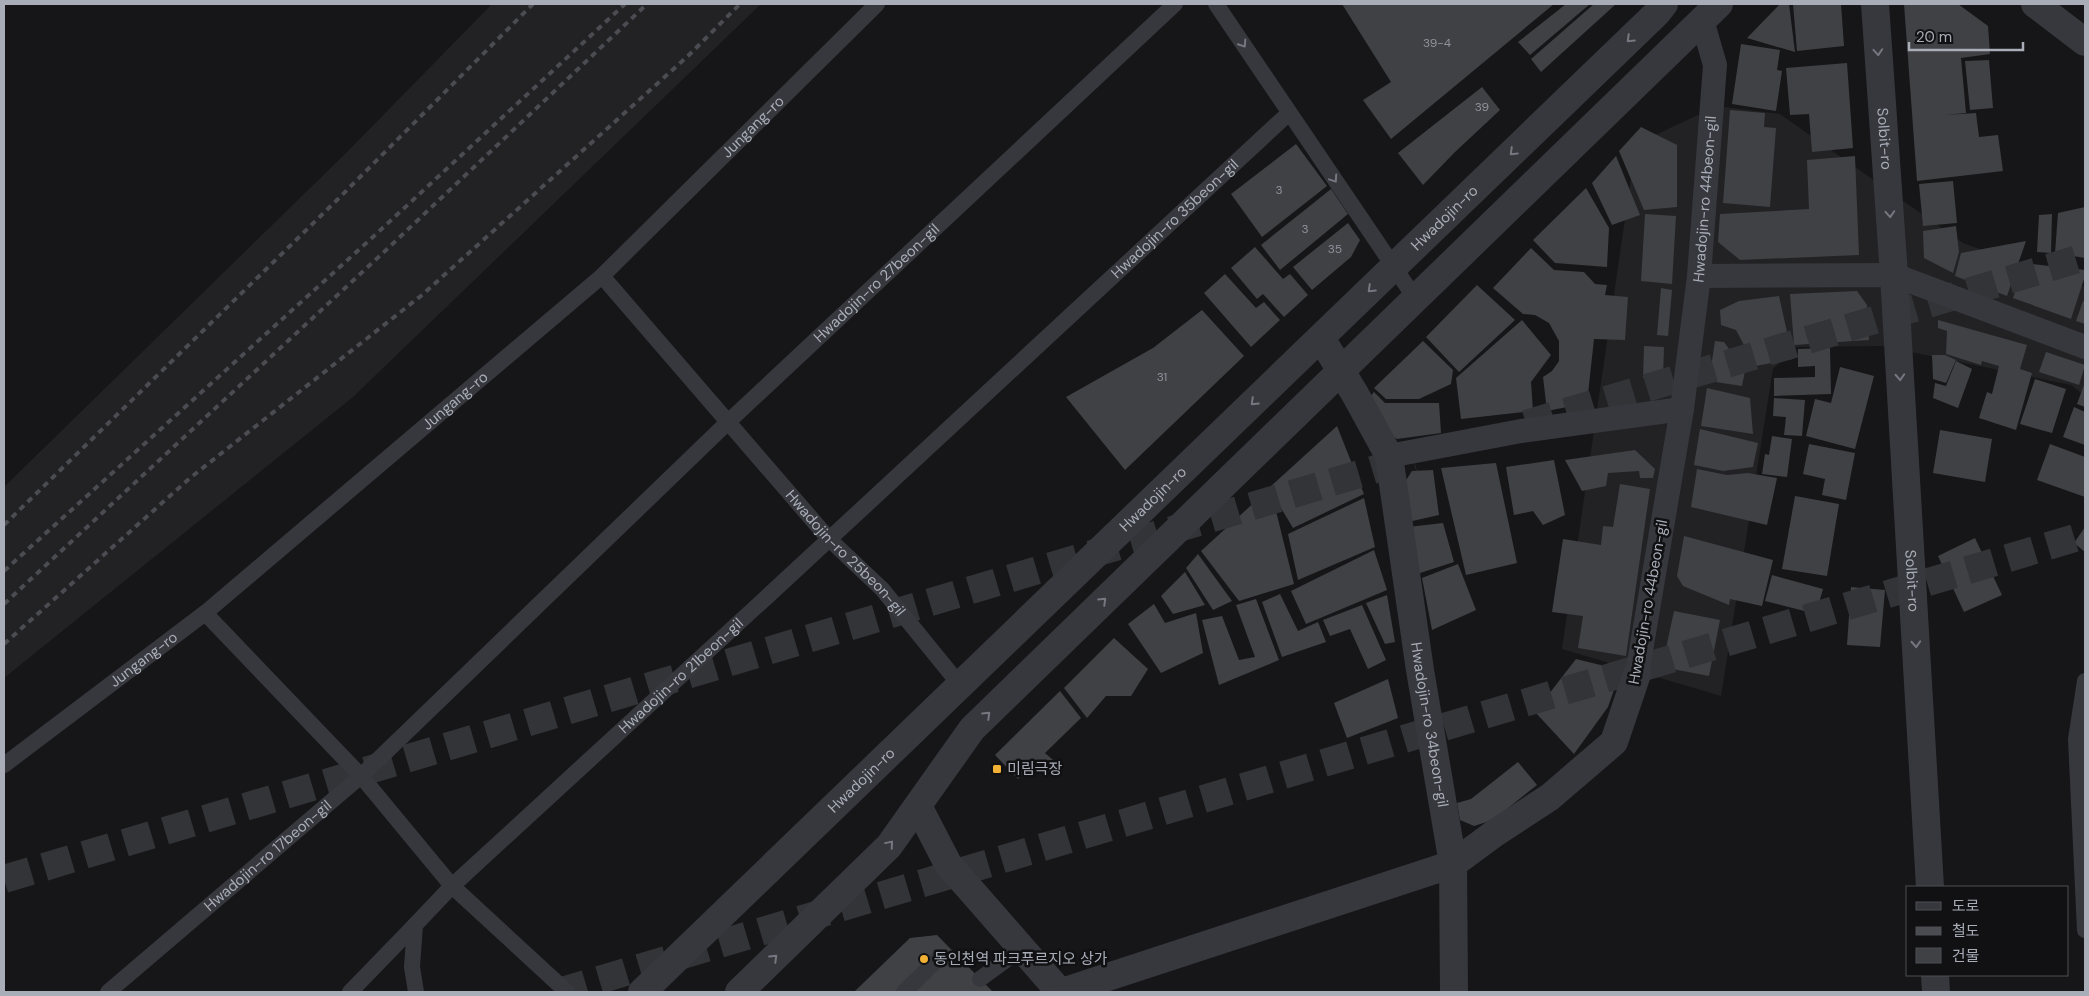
<svg xmlns="http://www.w3.org/2000/svg" width="2089" height="996" viewBox="0 0 2089 996" font-family="'DM Sans','Noto Sans KR',sans-serif">
	<style>
		.built { fill: #222225 }
		.building { fill: #404145 }
		.lines { fill: none; stroke-linecap: round; stroke-linejoin: round }
		.motorway-tunnel { stroke: #333438; stroke-width: 28; stroke-dasharray: 28 14; stroke-linecap: butt }
		.service { stroke: #37383d; stroke-width: 16 }
		.pedestrian { stroke: #37383d; stroke-width: 24 }
		.minor { stroke: #37383d; stroke-width: 28 }
		.tertiary { stroke: #37383d; stroke-width: 28 }
		.rail { stroke: #4a4c52; stroke-width: 4; stroke-dasharray: 6 5; stroke-linecap: butt }
		.oneway { stroke: #757881 }
		.poi-dot { fill: #f2b134; stroke: #111113; stroke-width: 2 }
		.labels { text-anchor: middle; dominant-baseline: central; stroke-width: 5; stroke-linejoin: round; paint-order: stroke }
		.number-label { font-size: 12px; fill: #8e929b }
		.street-label { font-size: 15px; fill: #a8adb8; stroke: #111113 }
		.poi-label { font-size: 15px; fill: #a8adb8; stroke: #111113; text-anchor: start }
	</style>
	<rect width="100%" height="100%" fill="#161618"/>
	<g class="built">
		<path d="M492,4H761L353,397L4,678V487L347,152Z"/>
		<path d="M1717,106L1780,114L1963,243L2085,287V396L2071,385L1882,346L1795,347L1773,369L1721,696L1562,649L1636,144Z"/>
	</g>
	<g class="building">
		<path d="M1342,4H1554L1391,139L1363,100L1391,82Z"/>
		<path d="M1566,4H1590L1530,55L1518,42Z"/>
		<path d="M1594,4H1616L1541,72L1531,59Z"/>
		<path d="M1780,4H1789L1795,52L1747,38Z"/>
		<path d="M1793,4H1841L1844,46L1797,51Z"/>
		<path d="M1904,4H1958L1988,26L1990,54L1961,58L1966,113L1945,115L1976,113L1979,137L1998,135L2003,171L1917,181Z"/>
		<path d="M1741,44L1780,50L1777,70L1782,71L1776,111L1732,104Z"/>
		<path d="M1989,60L1993,108L1970,110L1965,61Z"/>
		<path d="M1847,63L1853,148L1812,152L1809,114L1790,115L1786,68Z"/>
		<path d="M1482,87L1500,110L1455,152L1423,185L1398,153Z"/>
		<path d="M1730,110L1765,113L1764,127L1776,128L1770,207L1723,203Z"/>
		<path d="M1641,127L1677,145V207L1644,210L1619,151Z"/>
		<path d="M1296,144L1327,186L1262,237L1231,194Z"/>
		<path d="M1616,156L1640,215L1612,225L1592,183Z"/>
		<path d="M1855,156L1859,255L1740,260L1718,242L1720,214L1809,209L1807,160Z"/>
		<path d="M1953,181L1957,223L1923,226L1919,184Z"/>
		<path d="M1586,188L1609,228L1607,267L1555,263L1533,240Z"/>
		<path d="M1331,189L1348,214L1280,270L1261,245Z"/>
		<path d="M2085,207V258L2055,253L2058,213Z"/>
		<path d="M1645,214L1676,216L1672,284L1641,281Z"/>
		<path d="M2052,214L2051,253L2037,252L2039,215Z"/>
		<path d="M1348,223L1360,240L1351,257L1312,290L1293,267Z"/>
		<path d="M1956,226L1959,252L1953,273L1924,258L1923,231Z"/>
		<path d="M2026,241L2007,296L1955,276L1961,253Z"/>
		<path d="M1255,247L1283,279L1290,274L1308,295L1284,317L1263,294L1257,299L1231,268Z"/>
		<path d="M1531,248L1554,270L1584,272L1595,284L1607,285L1605,295L1628,297L1625,340L1594,339L1587,403L1547,411L1543,377L1552,371L1559,361V341L1549,323L1535,315L1523,314L1493,288Z"/>
		<path d="M2024,263L2085,270V276L2071,319L2013,298Z"/>
		<path d="M1225,274L1256,308L1264,302L1280,320L1251,347L1204,293Z"/>
		<path d="M1477,285L1515,320L1459,372L1426,337Z"/>
		<path d="M1661,288L1672,290L1668,336L1657,335Z"/>
		<path d="M1857,291L1867,305L1869,340L1794,345L1790,294Z"/>
		<path d="M1779,296L1793,359L1755,366L1736,330L1721,325L1720,310L1739,301Z"/>
		<path d="M2083,301L2085,302V324L2076,321Z"/>
		<path d="M1202,310L1244,356L1125,470L1066,397L1153,348Z"/>
		<path d="M1522,320L1551,355L1531,382L1533,411L1461,419L1456,378Z"/>
		<path d="M1938,320L2027,345L2020,369L2032,373L2016,430L1979,418L1987,392L1992,394L1999,366L1982,361L1981,365L1946,354L1947,331L1938,328Z"/>
		<path d="M1423,341L1453,370L1451,384L1419,399H1386L1374,388Z"/>
		<path d="M1715,341L1724,342L1745,371L1742,386L1709,381Z"/>
		<path d="M1644,346L1664,347L1663,378H1643Z"/>
		<path d="M1830,348L1831,394L1774,396V378L1815,377V366L1798,367V349Z"/>
		<path d="M2046,352L2085,365L2079,385L2039,372Z"/>
		<path d="M1932,355H1945L1956,360L1946,383L1933,379Z"/>
		<path d="M1956,361L1972,369L1958,408L1933,398L1935,383L1946,386Z"/>
		<path d="M1840,367L1874,376L1855,449L1806,436L1815,399L1831,403Z"/>
		<path d="M2035,379L2066,389L2052,433L2020,424Z"/>
		<path d="M2085,382V407L2077,404Z"/>
		<path d="M1707,388L1750,398L1753,434L1701,426Z"/>
		<path d="M1374,392L1385,403H1439L1441,433L1397,439L1384,430L1369,398Z"/>
		<path d="M1774,398L1805,400L1802,436L1784,435L1786,417L1773,416Z"/>
		<path d="M2074,407L2085,412V445L2063,437Z"/>
		<path d="M1337,426L1364,494L1293,528L1269,488Z"/>
		<path d="M1700,429L1758,443L1753,467L1723,471L1694,465Z"/>
		<path d="M1940,430L1992,439L1985,482L1933,473Z"/>
		<path d="M1772,436L1792,439L1787,477L1762,474L1765,454L1769,455Z"/>
		<path d="M1809,444L1855,453L1846,500L1822,495L1825,479L1803,474Z"/>
		<path d="M2050,444L2085,457V497L2037,480Z"/>
		<path d="M1635,450L1655,469L1653,478H1640L1639,471L1608,473L1606,486L1582,491L1565,460Z"/>
		<path d="M1554,460L1565,515L1543,525L1533,511L1514,515L1506,467Z"/>
		<path d="M1496,463L1517,563L1466,575L1441,468Z"/>
		<path d="M1697,469L1727,475L1748,473L1777,478L1767,525L1691,507Z"/>
		<path d="M1433,470L1439,515L1408,522L1401,488L1412,471Z"/>
		<path d="M1620,484L1650,489L1626,656L1578,648L1583,616L1552,612L1563,539L1601,545L1603,526L1613,527Z"/>
		<path d="M1795,496L1839,504L1827,576L1782,569Z"/>
		<path d="M1364,498L1375,547L1298,580L1288,534Z"/>
		<path d="M1258,499L1274,503L1294,584L1239,601L1201,551Z"/>
		<path d="M1443,523L1454,562L1417,574L1408,527Z"/>
		<path d="M2085,527V552L2074,543Z"/>
		<path d="M1684,536L1773,560L1762,606L1730,599L1729,605L1683,586L1677,576Z"/>
		<path d="M1975,538L2002,595L1964,612L1938,556Z"/>
		<path d="M1374,550L1387,590L1306,624L1291,591Z"/>
		<path d="M1198,554L1232,601L1213,610L1186,568Z"/>
		<path d="M1458,564L1476,610L1432,630L1422,578Z"/>
		<path d="M1185,572L1205,605L1173,614L1161,596Z"/>
		<path d="M1772,575L1823,589L1816,614L1765,601Z"/>
		<path d="M1851,587L1885,590L1880,647L1847,645Z"/>
		<path d="M1280,594L1298,631L1318,622L1326,642L1282,657L1262,602Z"/>
		<path d="M1387,595L1395,642L1385,644L1366,603Z"/>
		<path d="M1256,599L1279,660L1219,685L1202,620L1222,616L1239,660L1255,657L1236,605Z"/>
		<path d="M1154,604L1165,623L1196,613L1203,653L1161,673L1128,624Z"/>
		<path d="M1362,605L1386,660L1368,669L1350,629L1330,636L1323,620Z"/>
		<path d="M1674,611L1720,620L1709,676L1662,667Z"/>
		<path d="M1114,638L1148,669L1131,696H1106L1087,718L1064,688Z"/>
		<path d="M1576,659L1621,670L1608,707L1574,754L1535,712Z"/>
		<path d="M1388,679L1398,718L1347,738L1334,703Z"/>
		<path d="M1060,691L1081,718L1045,753L1053,760L1039,773L1032,766L1018,779L995,755Z"/>
		<path d="M1518,762L1537,785L1493,820L1474,826L1460,820L1457,803L1471,799Z"/>
		<path d="M937,935L993,992H854L910,938Z"/>
	</g>
	<g class="lines">
		<g class="motorway-tunnel">
			<path d="M1526,424L2085,257"/>
			<path d="M4,879L1413,458"/>
			<path d="M559,992L2085,535"/>
		</g>
		<g class="service">
			<path d="M1216,4L1415,298"/>
			<path id="s1" d="M602,276L829,539L882,589L960,685"/>
			<path d="M205,613L361,776L452,886L567,992"/>
			<path d="M2085,681L2076,739L2085,930"/>
			<path id="s2" d="M4,765L205,613L602,276L877,4"/>
			<path d="M980,979L1021,949"/>
			<path id="s3" d="M108,992L361,776L727,423L1175,4"/>
			<path d="M350,992L415,925"/>
			<path id="s4" d="M416,992L412,967L415,925L452,886L770,594L1289,113"/>
			<path d="M904,992L940,957"/>
		</g>
		<g class="pedestrian">
			<path d="M1699,276L1894,275L2085,347"/>
			<path d="M1389,456L1521,431L1682,409"/>
			<path id="s5" d="M1637,674L1682,409L1699,276L1715,65L1702,20"/>
		</g>
		<g class="minor">
			<path id="s6" d="M1875,4L1894,275L1930,887"/>
			<path id="s7" d="M1321,338L1355,394L1389,456L1420,670L1453,864L1454,992"/>
			<path d="M918,806L948,864L1060,992"/>
			<path d="M1935,975L1936,992"/>
			<path d="M1062,992L1453,864L1495,833L1550,797L1614,742L1637,674"/>
		</g>
		<g class="tertiary">
			<path d="M2035,4L2085,42"/>
			<path id="s8" d="M642,992L1657,13L1664,4"/>
			<path d="M739,992L889,846L972,729L1719,4"/>
		</g>
		<g class="rail">
			<path d="M4,525L337,200L533,4"/>
			<path d="M4,571L374,236L625,4"/>
			<path d="M4,604L385,251L647,4"/>
			<path d="M4,644L190,478L422,295L688,56L740,4"/>
		</g>
	</g>
	<defs><path id="oneway-chevron" d="M-2-3.5L2.5 0L-2 3.5" fill="none" stroke-width="1.6" stroke-linecap="round" stroke-linejoin="round" transform="scale(1.25)"/></defs>
	<g class="oneway">
		<use href="#oneway-chevron" transform="translate(1630 39) rotate(136)"/>
		<use href="#oneway-chevron" transform="translate(1243 44) rotate(57)"/>
		<use href="#oneway-chevron" transform="translate(1878 52) rotate(86)"/>
		<use href="#oneway-chevron" transform="translate(1513 152) rotate(136)"/>
		<use href="#oneway-chevron" transform="translate(1334 179) rotate(56)"/>
		<use href="#oneway-chevron" transform="translate(1890 214) rotate(86)"/>
		<use href="#oneway-chevron" transform="translate(1371 289) rotate(136)"/>
		<use href="#oneway-chevron" transform="translate(1900 377) rotate(87)"/>
		<use href="#oneway-chevron" transform="translate(1254 402) rotate(136)"/>
		<use href="#oneway-chevron" transform="translate(1103 601) rotate(-44)"/>
		<use href="#oneway-chevron" transform="translate(1916 644) rotate(87)"/>
		<use href="#oneway-chevron" transform="translate(987 715) rotate(-44)"/>
		<use href="#oneway-chevron" transform="translate(890 844) rotate(-50)"/>
		<use href="#oneway-chevron" transform="translate(774 958) rotate(-44)"/>
	</g>
	<g class="poi-dot">
		<rect x="992" y="764" width="10" height="10" rx="2.5"/>
		<circle cx="924" cy="959" r="5"/>
	</g>
	<g class="labels">
		<g class="number-label">
			<text x="1437" y="43">39-4</text>
			<text x="1482" y="107">39</text>
			<text x="1279" y="190">3</text>
			<text x="1305" y="229">3</text>
			<text x="1335" y="249">35</text>
			<text x="1162" y="377">31</text>
		</g>
		<g class="street-label">
			<text stroke="none"><textPath href="#s2" startOffset="985">Jungang-ro</textPath></text>
			<text stroke="none"><textPath href="#s6" startOffset="135">Solbit-ro</textPath></text>
			<text stroke="none"><textPath href="#s5" startOffset="480">Hwadojin-ro 44beon-gil</textPath></text>
			<text stroke="none"><textPath href="#s4" startOffset="1105">Hwadojin-ro 35beon-gil</textPath></text>
			<text stroke="none"><textPath href="#s8" startOffset="1115">Hwadojin-ro</textPath></text>
			<text stroke="none"><textPath href="#s3" startOffset="1046">Hwadojin-ro 27beon-gil</textPath></text>
			<text stroke="none"><textPath href="#s2" startOffset="580">Jungang-ro</textPath></text>
			<text stroke="none"><textPath href="#s8" startOffset="710">Hwadojin-ro</textPath></text>
			<text stroke="none"><textPath href="#s1" startOffset="369">Hwadojin-ro 25beon-gil</textPath></text>
			<text stroke="none"><textPath href="#s6" startOffset="578">Solbit-ro</textPath></text>
			<text transform="translate(1648 602) rotate(-80)">Hwadojin-ro 44beon-gil</text>
			<text stroke="none"><textPath href="#s2" startOffset="175">Jungang-ro</textPath></text>
			<text stroke="none"><textPath href="#s4" startOffset="432">Hwadojin-ro 21beon-gil</textPath></text>
			<text stroke="none"><textPath href="#s7" startOffset="408">Hwadojin-ro 34beon-gil</textPath></text>
			<text stroke="none"><textPath href="#s8" startOffset="305">Hwadojin-ro</textPath></text>
			<text stroke="none"><textPath href="#s3" startOffset="210">Hwadojin-ro 17beon-gil</textPath></text>
		</g>
		<g class="poi-label">
			<text x="1007" y="769">미림극장</text>
			<text x="934" y="959">동인천역 파크푸르지오 상가</text>
		</g>
	</g>
	<rect width="2089" height="996" fill="none" stroke="#a8adb8" stroke-width="10"/>
	<rect x="1906" y="886" width="162" height="90" fill="#111113" stroke="#4d4f55"/>
	<rect x="1916" y="902" width="25" height="8" fill="#37383d" stroke="#4d4f55"/>
	<text x="1952" y="911" font-size="15" fill="#a8adb8">도로</text>
	<rect x="1916" y="927" width="25" height="8" fill="#4a4c52" stroke="#4d4f55"/>
	<text x="1952" y="936" font-size="15" fill="#a8adb8">철도</text>
	<rect x="1916" y="948" width="25" height="15" fill="#404145" stroke="#4d4f55"/>
	<text x="1952" y="961" font-size="15" fill="#a8adb8">건물</text>
	<path d="M1909 42v8h114v-8" fill="none" stroke="#a8adb8" stroke-width="2.5"/>
	<text x="1916" y="42" font-size="15" fill="#a8adb8" stroke="#111113" stroke-width="4" paint-order="stroke">20 m</text>
</svg>
